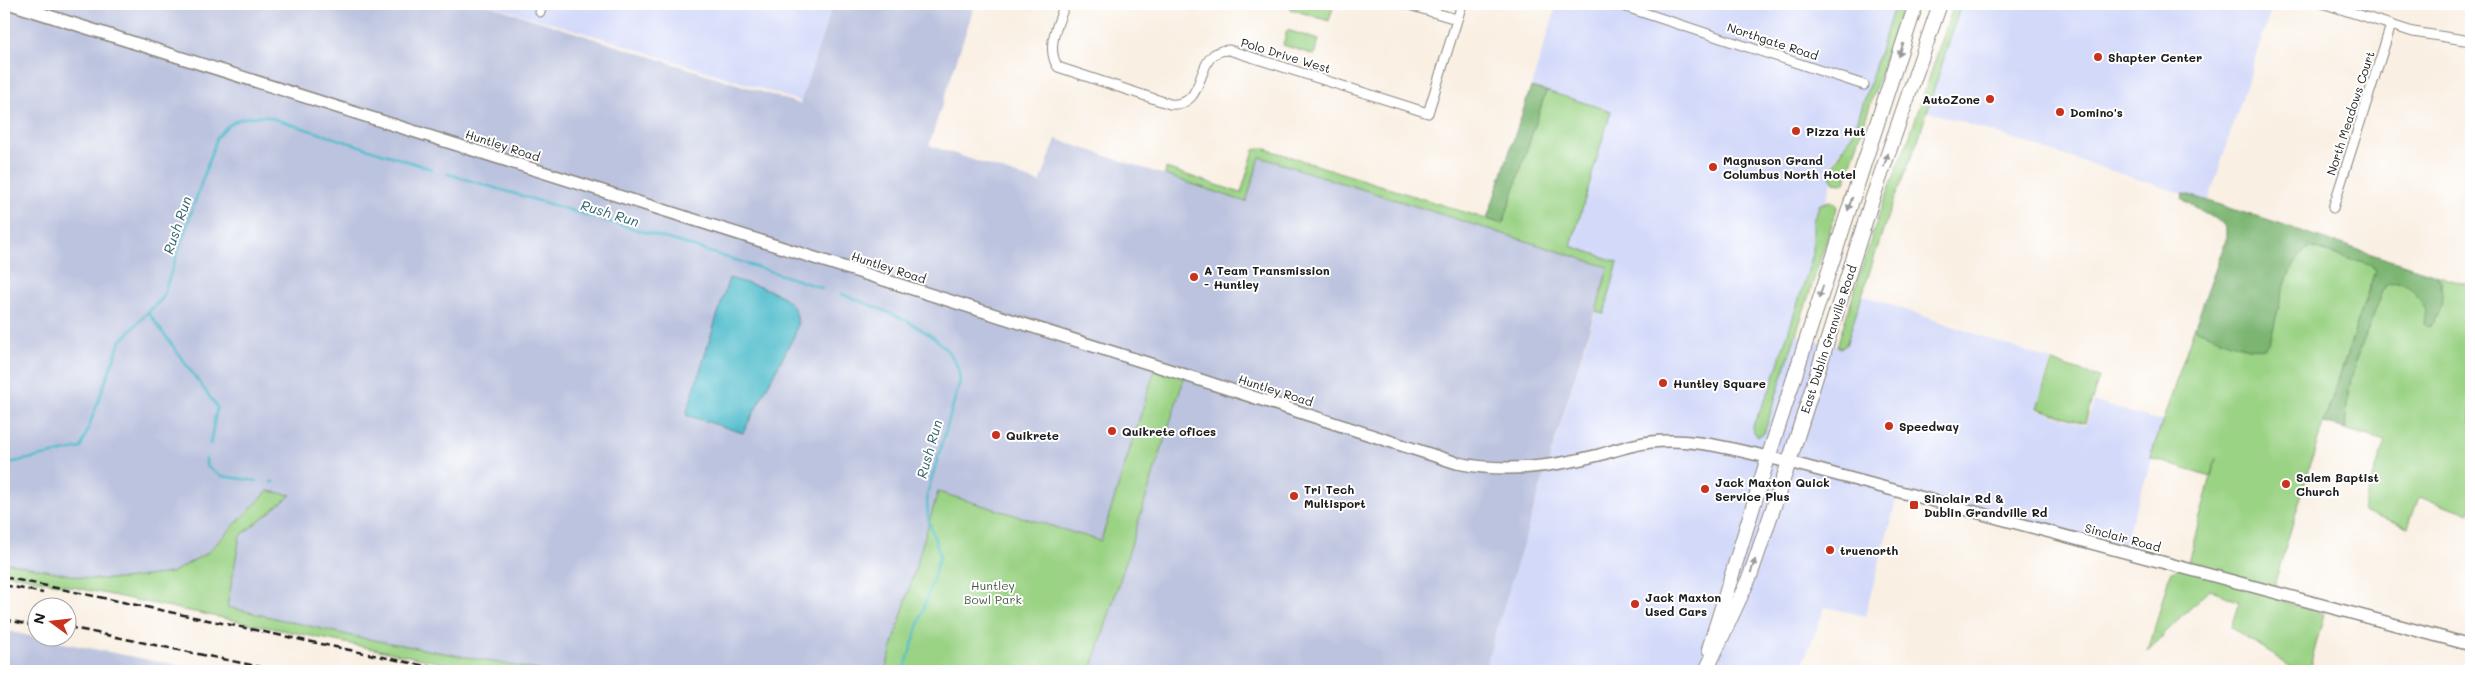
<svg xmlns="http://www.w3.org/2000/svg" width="2475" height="675" viewBox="0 0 2475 675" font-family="Mali,sans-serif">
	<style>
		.built { fill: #d3d9f9 }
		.industrial { fill: #bcc3de }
		.green { fill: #9bd385; stroke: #5c7850 }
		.forest { fill: #7cb572; stroke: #4c6847 }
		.water { fill: #52becd; stroke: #376d74 }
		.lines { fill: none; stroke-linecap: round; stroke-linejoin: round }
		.stream { stroke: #52becd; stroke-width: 2.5 }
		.minor-casing { stroke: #8a867f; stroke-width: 11 }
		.secondary-casing { stroke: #8a867f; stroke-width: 14 }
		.primary-casing { stroke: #8a867f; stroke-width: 16 }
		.minor { stroke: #fff; stroke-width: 9 }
		.secondary { stroke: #fff; stroke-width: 11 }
		.primary { stroke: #fff; stroke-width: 14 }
		.rail { stroke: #1c1c1c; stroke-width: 2.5; stroke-dasharray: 8 4; stroke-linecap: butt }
		.oneway { fill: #999 }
		.poi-dot { fill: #c8321e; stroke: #fff; stroke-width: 2 }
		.labels { text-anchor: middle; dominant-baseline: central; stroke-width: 4; stroke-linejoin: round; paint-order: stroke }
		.street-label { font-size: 12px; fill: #1c1c1c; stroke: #fff }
		.poi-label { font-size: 12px; font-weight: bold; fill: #1c1c1c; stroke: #fff; text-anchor: start }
		.park-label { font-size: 12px; fill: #485c41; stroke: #fff }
		.water-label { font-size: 14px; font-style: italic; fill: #34656c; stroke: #fff }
	</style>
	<rect width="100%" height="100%" fill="#fff"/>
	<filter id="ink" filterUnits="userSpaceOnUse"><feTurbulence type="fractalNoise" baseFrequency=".02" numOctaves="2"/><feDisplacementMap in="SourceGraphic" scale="10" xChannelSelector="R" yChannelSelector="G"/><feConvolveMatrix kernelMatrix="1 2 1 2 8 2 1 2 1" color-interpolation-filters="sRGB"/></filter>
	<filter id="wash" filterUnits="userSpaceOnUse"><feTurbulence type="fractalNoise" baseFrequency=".0096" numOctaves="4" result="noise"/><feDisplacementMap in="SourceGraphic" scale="20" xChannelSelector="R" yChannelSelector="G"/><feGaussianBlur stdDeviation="1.12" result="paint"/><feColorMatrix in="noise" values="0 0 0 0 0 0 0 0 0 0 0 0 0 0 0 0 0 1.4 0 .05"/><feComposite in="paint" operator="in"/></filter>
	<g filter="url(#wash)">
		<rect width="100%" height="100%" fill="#f9efe2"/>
		<g class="built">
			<path d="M486,4H833L802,102L605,39Z"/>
			<path d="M1557,4H1895L1855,129L1834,161L1830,171L1832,181L1826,202L1817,208L1812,229L1813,253L1808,271L1770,389L1754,421L1764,433L1796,334L1841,348L1846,345L1862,295L2051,360L2036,409L2086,425L2094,402L2164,422L2122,551L1899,490L1865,616L1825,607L1800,671H1484L1596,312L1603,314L1618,262L1571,246L1611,111L1531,87Z"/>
			<path d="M1961,4H2273L2208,202L1927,111Z"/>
		</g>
		<g class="industrial">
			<path d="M4,4H485L800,104L833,4H975L929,145L1040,183L1056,139L1245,202L1259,157L1609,267L1484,671H1091L1185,375L1156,367L1101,541L938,493L885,671H542L352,636L227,607L240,536L290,495L268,491L207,553L171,573L124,579H90L4,562Z"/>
			<path d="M4,630L38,638L206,671H4Z"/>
		</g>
		<g class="green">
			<path d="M1291,4H1334L1329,21L1290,9Z"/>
			<path d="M1895,4H1903L1845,182L1841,184L1834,183L1830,176V171L1855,129Z"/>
			<path d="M1954,4H1961L1919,137L1888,215L1846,345L1841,348L1837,346L1879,214L1909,138Z"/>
			<path d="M1287,30L1319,40L1314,55L1283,45Z"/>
			<path d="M1546,91L1611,111L1571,246L1618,262L1604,314L1596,312L1608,267L1260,157L1246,202L1165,175L1166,168L1241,193L1254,150L1263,148L1502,224Z"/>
			<path d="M1830,201L1835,203L1837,208L1764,433L1758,436L1753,431L1752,427L1770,389L1808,271L1813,253V220L1820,204Z"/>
			<path d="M2310,247L2373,266L2375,271L2321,430L2275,582L2280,601L2324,614L2309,671H2297L2231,627L2239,602L2210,589L2166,632L2148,652L2170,573L2188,562L2216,458L2210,477L2150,458L2195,326L2197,330L2270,342C2278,313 2284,264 2310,247Z"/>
			<path d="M2436,275L2471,286V506L2469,513L2419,497L2408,527L2362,511L2385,441L2345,429L2348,393L2355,362L2385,286C2406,274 2416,293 2426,309L2424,324L2442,282Z"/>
			<path d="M2052,362L2099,377L2085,423L2037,408Z"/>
			<path d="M1156,366L1185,375L1091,671H885L938,492L1101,541Z"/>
			<path d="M268,491L291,495L240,536L227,607L352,636L542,671H481L4,573V562L90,579H124L171,573L207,553Z"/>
		</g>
		<g class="forest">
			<path d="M1531,87L1546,91L1503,224L1487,219Z"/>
			<path d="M2183,193L2436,275C2447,288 2442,318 2429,327L2424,324L2426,309C2416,293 2406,274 2385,286L2355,362L2348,393L2345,429L2324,423L2375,271L2373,266L2310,247C2284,263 2278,314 2270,342L2265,348C2244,352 2218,337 2197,330L2195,326L2226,240V229L2222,223L2182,199Z"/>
		</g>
		<path class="water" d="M729,278C757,287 809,293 795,334L743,433L686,415Z"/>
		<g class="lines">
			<g class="stream">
				<path d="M448,174L685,244L822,288"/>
				<path d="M841,294C876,307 941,328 957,366C959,370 959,376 960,381L927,495L928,518L940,556L904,671"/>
				<path d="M148,312L217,407L210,444"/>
				<path d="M206,459V466L221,476L257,481"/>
				<path d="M4,464L81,448L120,342L148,312L162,299L217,137C233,118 241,117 265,116L432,169"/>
				<path d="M271,482H274"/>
			</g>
		</g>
	</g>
	<g filter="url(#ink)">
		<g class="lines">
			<g class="minor-casing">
				<g id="minor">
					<path d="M1065,4C1058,24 1045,48 1058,67L1170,104C1210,108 1192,49 1229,50L1428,113L1462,4"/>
					<path d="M1406,4L1456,19"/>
					<path d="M1617,4L1864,85"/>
					<path d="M2325,4L2413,32L2471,41"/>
					<path d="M540,12L543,4"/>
					<path d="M2333,208L2391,25"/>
				</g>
			</g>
			<g class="secondary-casing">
				<path id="secondary" d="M11,4L1185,375L1457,463C1506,473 1551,467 1599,455C1616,450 1633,444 1651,442C1697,437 1743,452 1789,462L2471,645"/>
			</g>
			<g class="primary-casing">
				<g id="primary">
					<path d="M1709,649L1768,458L1916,4"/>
					<path d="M1706,671L1750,576L1789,462L1871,203L1940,4"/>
				</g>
			</g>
			<use href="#minor" class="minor"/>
			<use href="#secondary" class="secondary"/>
			<use href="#primary" class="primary"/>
			<g class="rail">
				<path d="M4,577L449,671"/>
				<path d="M4,585L43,593"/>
				<path d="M4,619L38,627"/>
				<path d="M68,627L280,671"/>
			</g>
		</g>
		<defs><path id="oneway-solid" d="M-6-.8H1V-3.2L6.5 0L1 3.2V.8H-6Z" transform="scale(1.25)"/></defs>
		<g class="oneway">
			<use href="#oneway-solid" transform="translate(1901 50) rotate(108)"/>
			<use href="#oneway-solid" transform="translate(1886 160) rotate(-71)"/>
			<use href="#oneway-solid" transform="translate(1850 204) rotate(108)"/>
			<use href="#oneway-solid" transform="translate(1821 292) rotate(108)"/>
			<use href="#oneway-solid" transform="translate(1753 566) rotate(-71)"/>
		</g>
	</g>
	<g class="poi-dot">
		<circle cx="2098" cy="57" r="5"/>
		<circle cx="1990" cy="99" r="5"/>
		<circle cx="2060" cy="112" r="5"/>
		<circle cx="1796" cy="131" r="5"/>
		<circle cx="1713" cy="167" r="5"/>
		<circle cx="1194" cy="277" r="5"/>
		<circle cx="1663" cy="383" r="5"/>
		<circle cx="1889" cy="426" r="5"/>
		<circle cx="1112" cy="431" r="5"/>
		<circle cx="996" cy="435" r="5"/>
		<circle cx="2286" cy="484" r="5"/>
		<circle cx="1705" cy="489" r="5"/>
		<circle cx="1294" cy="496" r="5"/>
		<rect x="1909" y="500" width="10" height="10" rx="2.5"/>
		<circle cx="1830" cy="550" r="5"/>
		<circle cx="1635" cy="604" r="5"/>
	</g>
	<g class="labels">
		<g class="street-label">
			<text transform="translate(1773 41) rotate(18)">Northgate Road</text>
			<text transform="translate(1286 55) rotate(17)">Polo Drive West</text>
			<text transform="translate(2350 113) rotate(-72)">North Meadows Court</text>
			<text transform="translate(503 145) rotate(18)">Huntley Road</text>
			<text transform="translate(889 267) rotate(18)">Huntley Road</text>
			<text transform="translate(1828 339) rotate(-72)">East Dublin Granville Road</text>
			<text transform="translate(1276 390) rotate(18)">Huntley Road</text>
			<text transform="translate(2123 537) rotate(15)">Sinclair Road</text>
		</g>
		<g class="poi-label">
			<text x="2108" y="57">Shapter Center</text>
			<text x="1980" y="99" text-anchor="end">AutoZone</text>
			<text x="2070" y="112">Domino's</text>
			<text x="1806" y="131">Pizza Hut</text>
			<text x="1723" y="160">Magnuson Grand<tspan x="1723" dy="14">Columbus North Hotel</tspan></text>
			<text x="1204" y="270">A Team Transmission<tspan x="1204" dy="14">- Huntley</tspan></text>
			<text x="1673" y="383">Huntley Square</text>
			<text x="1899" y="426">Speedway</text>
			<text x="1122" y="431">Quikrete ofices</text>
			<text x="1006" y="435">Quikrete</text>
			<text x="2296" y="477">Salem Baptist<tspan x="2296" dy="14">Church</tspan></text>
			<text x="1715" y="482">Jack Maxton Quick<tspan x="1715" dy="14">Service Plus</tspan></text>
			<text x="1304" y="489">Tri Tech<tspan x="1304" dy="14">Multisport</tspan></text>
			<text x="1924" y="498">Sinclair Rd &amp;<tspan x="1924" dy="14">Dublin Grandville Rd</tspan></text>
			<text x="1840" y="550">truenorth</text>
			<text x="1645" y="597">Jack Maxton<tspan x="1645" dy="14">Used Cars</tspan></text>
		</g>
		<g class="park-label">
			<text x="993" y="585">Huntley<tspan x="993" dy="14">Bowl Park</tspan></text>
		</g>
		<g class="water-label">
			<text transform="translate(610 213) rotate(17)">Rush Run</text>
			<text transform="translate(177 225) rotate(-71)">Rush Run</text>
			<text transform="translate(929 449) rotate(-74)">Rush Run</text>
		</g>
	</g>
	<rect width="2475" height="675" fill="none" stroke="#fff" stroke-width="20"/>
	<g transform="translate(52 622) rotate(285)"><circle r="24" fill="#ffffff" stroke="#a4a4a4"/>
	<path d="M0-4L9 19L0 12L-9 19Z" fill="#c8321e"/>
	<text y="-8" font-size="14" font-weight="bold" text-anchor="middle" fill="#1c1c1c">N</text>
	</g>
</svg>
